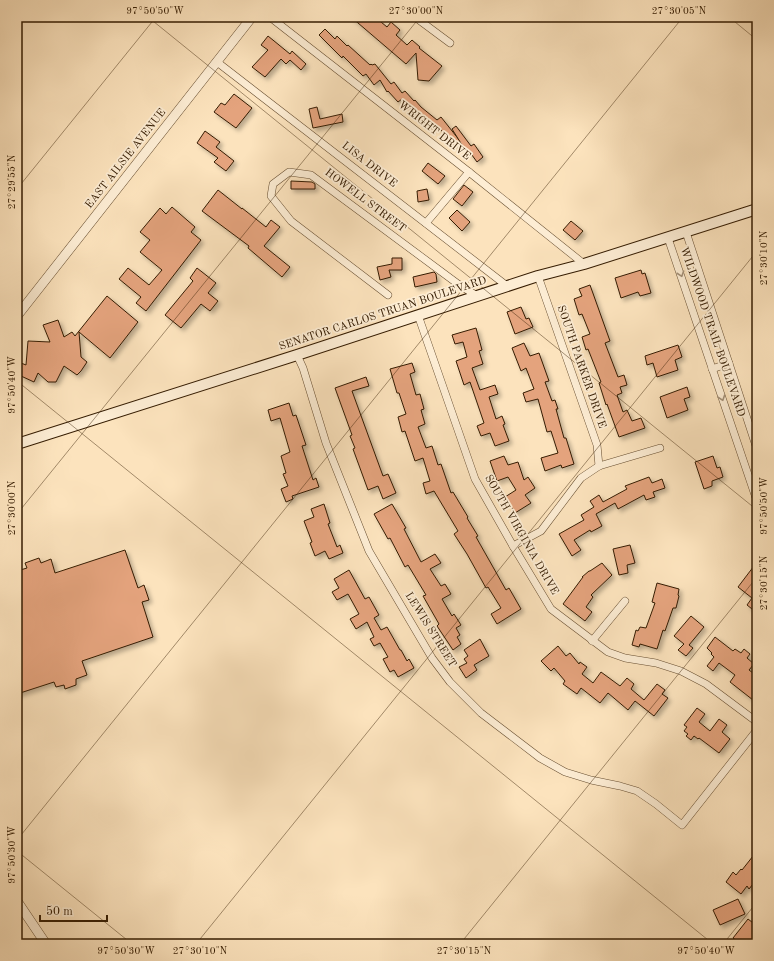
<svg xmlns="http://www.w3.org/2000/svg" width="774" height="961" viewBox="0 0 774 961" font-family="'Old Standard TT',serif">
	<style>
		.building { fill: #e4a37d; stroke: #351c02; filter: url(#shadow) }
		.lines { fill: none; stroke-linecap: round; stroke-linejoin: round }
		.minor-casing { stroke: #674e31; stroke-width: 8 }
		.tertiary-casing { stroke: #674e31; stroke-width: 10 }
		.secondary-casing { stroke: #351c02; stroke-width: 12 }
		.minor { stroke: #fdedd4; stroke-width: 7 }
		.tertiary { stroke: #fdedd4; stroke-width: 9 }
		.secondary { stroke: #fdedd4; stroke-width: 10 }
		.oneway { stroke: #a38f76 }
		.ticks { fill: none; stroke: #351c02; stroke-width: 1; stroke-opacity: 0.45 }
		.labels { text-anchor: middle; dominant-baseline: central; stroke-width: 3.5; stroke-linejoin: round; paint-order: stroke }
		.street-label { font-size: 11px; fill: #351c02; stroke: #fdedd4 }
		.neatline { fill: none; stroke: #351c02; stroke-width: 1.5 }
		.ticks-label { font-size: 10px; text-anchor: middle; fill: #351c02 }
	</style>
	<defs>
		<filter id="shadow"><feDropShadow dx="3" dy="3" stdDeviation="2" flood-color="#0004"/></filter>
	</defs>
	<rect width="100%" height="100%" fill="#fce3bd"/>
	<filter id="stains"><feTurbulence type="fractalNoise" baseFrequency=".005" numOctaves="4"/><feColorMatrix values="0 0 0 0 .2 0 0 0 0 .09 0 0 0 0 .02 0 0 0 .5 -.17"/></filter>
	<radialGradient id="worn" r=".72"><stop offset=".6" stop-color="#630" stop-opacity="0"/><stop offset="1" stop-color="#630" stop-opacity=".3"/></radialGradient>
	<g class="building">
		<path d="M351,17H375L387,27L391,22L400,30L396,35L407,45L412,40L420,47L419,48L442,66L429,81L418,80L416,53L406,64Z"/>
		<path d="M325,29L335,39L337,36L347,46L348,45L370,65L371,64L372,65L375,64L391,84L394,82L402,93L405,91L414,101L415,100L421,107L437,120L441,117L460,141L454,146L437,125L432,129L423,116L419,119L411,108L410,109L402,99L398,102L388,91L387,92L380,80L374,85L366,74L363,76L343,56L342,58L319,35Z"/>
		<path d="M268,36L290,54L292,51L306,64L301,70L290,60L286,64L281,59L265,77L252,67L268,50L261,45Z"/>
		<path d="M234,94L252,108L236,128L214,112L221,103L225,105Z"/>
		<path d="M317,107L320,119L342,114L343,122L313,128L309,109Z"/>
		<path d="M456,126L471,146L474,144L483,157L477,162L469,151L467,153L452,129Z"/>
		<path d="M205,131L220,142L216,147L234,161L226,171L214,162L218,158L197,143Z"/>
		<path d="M428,163L445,176L438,184L422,171Z"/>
		<path d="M291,181L312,182L315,184V189H291Z"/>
		<path d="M464,185L473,192L462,206L453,199Z"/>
		<path d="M427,189L429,200L418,202L417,191Z"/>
		<path d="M218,190L242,209V208L266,227L271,220L280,227L264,246L290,267L282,277L248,248L249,246L202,211Z"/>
		<path d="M172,207L195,227L191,232L201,240L146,311L136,303L141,297L119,279L128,268L149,285L162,270L140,252L150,240L140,232L160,208L166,214Z"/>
		<path d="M457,210L470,222L462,231L449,218Z"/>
		<path d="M571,221L583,231L575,240L563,230Z"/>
		<path d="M392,258H402V270H389L391,277L380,280L377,267L392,264Z"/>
		<path d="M197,268L216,283L208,293L218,301L210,311L201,304L181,328L165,315L193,281L190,278Z"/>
		<path d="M641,270L642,274L645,273L651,293L640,296L638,292L621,298L615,278Z"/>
		<path d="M434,272L436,274L437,282L415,287L413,277Z"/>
		<path d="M590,285L610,341L605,343L618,377L624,375L627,385L620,387L622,393L617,395L623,412L627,410L632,421L641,418L645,428L619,437L607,404L606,405L599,383L601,382L588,349L586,350L582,337L590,334L582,314L579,315L574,299L582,296L579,289Z"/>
		<path d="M107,296L138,322L110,358L79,332L81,357L87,362L81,371L77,375L64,366L56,382H48L38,373L34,382L21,376V363L26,365L28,341L50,342L43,325L58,320L64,337L72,332L75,336Z"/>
		<path d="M521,307L526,319L529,318L533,327L515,334L507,312Z"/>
		<path d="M476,328L482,350L479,351L483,364L472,368L480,390L495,385L498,394L489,397L496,419L502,416L505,424L503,425L509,441L495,446L490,433L481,436L477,426L484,423L470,382L464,385L456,361L467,357L463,342L455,344L452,335Z"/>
		<path d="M524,343L530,356L539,353L549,381L545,382L552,401L555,400L558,409H556L564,438H566L574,464L562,468L561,465L545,471L541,458L558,453L551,431L547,432L538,399L526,402L523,393L534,389L526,368L521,371L512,348Z"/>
		<path d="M678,345L682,357L675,360L678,370L657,377L653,363L647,365L645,356Z"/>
		<path d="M412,363L415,372L410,374L416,395L420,394L424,409L421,410L425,424L418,427L426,448L432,446L438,465L441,464L451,493L453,492L468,517L467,518L478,536L476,537L506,590L509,588L521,609L497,624L491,614L501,608L488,587L486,588L467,554L454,534L458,531L434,491L426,494L423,483L430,481L423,458L415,461L405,431L402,432L398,417L406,414L399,393H397L390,369Z"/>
		<path d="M366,377L369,386L352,391L383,476L388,474L396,493L383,499L378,486L368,490L353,449L355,448L350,436L352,435L335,388Z"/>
		<path d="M687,387L690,397L684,399L688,410L667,418L660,397Z"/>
		<path d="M289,403L293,416L296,415L306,445L302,446L313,480L316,478L319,487L292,496L293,499L286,502L281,489L288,486L283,474L286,473L281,456L290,452L280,418L271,421L268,410Z"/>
		<path d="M504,456L508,465L518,462L524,480L528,477L535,488L525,495L531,503L515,513L505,497L516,490L508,477L497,481L490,461Z"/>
		<path d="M713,456L717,468L720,467L723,477L712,481V486L704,489L695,462Z"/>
		<path d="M649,477L652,483L662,479L665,488L653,492L655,497L646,500L644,495L618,509L615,503L596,514L602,526L591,532L590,530L574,540L581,550L572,556L559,534L584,520L581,515L594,507L590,501L599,495L603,502L627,489L625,486Z"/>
		<path d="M324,504L330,523L328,524L337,547L340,545L343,553L329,559L325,551L315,556L310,543L312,542L304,521L314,517L311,509Z"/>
		<path d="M392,504L406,528L404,529L421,562L435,554L441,563L430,569L441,586L445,584L451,594L442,599L452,616L454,614L461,625L456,628L460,635L457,637L461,644L453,650L437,626L439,624L423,596L426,595L408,565L405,567L390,538L388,539L374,514Z"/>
		<path d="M630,545L635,563L627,565L628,573L619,575L613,549Z"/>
		<path d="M125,550L138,588L144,585L149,600L142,602L153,637L82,661L87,675L76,679V685L65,689L64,685L56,687L54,682L17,694V571L27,568L25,563L39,558L41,563L51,559L55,573Z"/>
		<path d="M757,562V613L747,605L752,598L738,587Z"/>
		<path d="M602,563L612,575L591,595L593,597L586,607L592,612L585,621L563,604L583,577H582L589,571H590Z"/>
		<path d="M349,570L365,599L369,597L379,615L374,618L381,630L387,627L400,650H401L407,661L409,659L414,668L398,677L394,670L390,672L383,659L388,657L380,643L374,646L370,639L374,637L367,622L356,629L350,619L359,614L348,594L337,600L332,592L339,588L334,579Z"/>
		<path d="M657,583L679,589L678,595L679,596L676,608H673L665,631L663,630L657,649L640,644L639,647L632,645L636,630L638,631L640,627L646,628L655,603L652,602Z"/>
		<path d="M691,616L704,627L689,645L693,648L686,656L678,650L684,644L674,636Z"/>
		<path d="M715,637L733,651L735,649L741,653L744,649L750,654L747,658L754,664L749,670L757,676V696L753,700L730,682L735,675L719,663L713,671L707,666L714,657L711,654L712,653L707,648Z"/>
		<path d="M480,639L489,656L474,665L477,670L466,678L459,667L467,663L464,659L468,656L464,650Z"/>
		<path d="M558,646L566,656L570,653L579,664L580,662L587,667L582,674L593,683L601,672L620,686L627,678L634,684L631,689L644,700L657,684L665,690L662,694L668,698L654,716L635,701L628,710L608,693L600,703L581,688L577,694L563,684L565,681L554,668L551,671L541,661Z"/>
		<path d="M697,708L705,714L699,722L710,731L719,719L727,725L722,732L730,739L719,753L699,738L698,739L694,736L691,740L686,736L688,734L684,731L687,727L684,725Z"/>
		<path d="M757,851V879L749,889L747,886L741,894L726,882L733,872L736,875L741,869L742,870Z"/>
		<path d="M738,899L745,914L720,925L713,910Z"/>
		<path d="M748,919L757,926V933L748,944H741L733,938Z"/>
	</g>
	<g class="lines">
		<g class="minor-casing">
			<g id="minor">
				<path d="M270,17L469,172L584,264"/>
				<path d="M415,17L450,43"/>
				<path d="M217,62L507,286"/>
				<path d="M426,223L469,172"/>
				<path d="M686,232L757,449"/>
				<path d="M668,238L757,501"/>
				<path d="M538,276L597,445L599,466"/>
				<path d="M388,295L291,221L271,196L273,184L289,172L311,175L458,284L477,296"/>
				<path d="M418,315L475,479L513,546L551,609L608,652L625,658L656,663L681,671L706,684L757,722"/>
				<path d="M297,355L303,368L326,443L369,551L432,658L450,682L481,713L540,758L565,772L591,780L620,786L637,791L656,804L682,825L757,730"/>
				<path d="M712,369L729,363"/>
				<path d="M513,546L541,531L581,478L599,466L660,448"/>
				<path d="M592,641L625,601"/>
			</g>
		</g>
		<g class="tertiary-casing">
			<g id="tertiary">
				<path d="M17,316L252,17"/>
				<path d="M17,901L46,944"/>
			</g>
		</g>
		<g class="secondary-casing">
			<path id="secondary" d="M17,444L297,355L538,276L584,264L757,209"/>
		</g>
		<use href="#minor" class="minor"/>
		<use href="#tertiary" class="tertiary"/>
		<use href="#secondary" class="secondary"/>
	</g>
	<defs><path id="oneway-chevron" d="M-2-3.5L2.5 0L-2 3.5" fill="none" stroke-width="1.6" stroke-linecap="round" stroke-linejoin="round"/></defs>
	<g class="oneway">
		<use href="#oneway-chevron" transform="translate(681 274) rotate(71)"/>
		<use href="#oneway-chevron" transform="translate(722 398) rotate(71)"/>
	</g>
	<path class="ticks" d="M148,17L757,510M729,17L757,40M17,189L156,17M17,381L713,944M17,514L420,17M17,840L683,17M17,851L132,944M196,944L757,251M460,944L757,577M723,944L757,902"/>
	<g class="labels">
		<g class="street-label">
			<text transform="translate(434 131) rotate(38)">WRIGHT DRIVE</text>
			<text transform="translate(126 159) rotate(-52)">EAST AILSIE AVENUE</text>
			<text transform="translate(369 165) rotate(38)">LISA DRIVE</text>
			<text transform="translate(365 201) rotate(37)">HOWELL STREET</text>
			<text transform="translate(383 314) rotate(-18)">SENATOR CARLOS TRUAN BOULEVARD</text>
			<text transform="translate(712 332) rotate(71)">WILDWOOD TRAIL BOULEVARD</text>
			<text transform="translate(581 367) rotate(71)">SOUTH PARKER DRIVE</text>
			<text transform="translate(521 535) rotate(60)">SOUTH VIRGINIA DRIVE</text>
			<text transform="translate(430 630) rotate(58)">LEWIS STREET</text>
		</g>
	</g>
	<rect width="774" height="961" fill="none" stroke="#fce3bd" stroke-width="44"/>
	<path d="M40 915v6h67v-6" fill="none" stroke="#351c02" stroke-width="2"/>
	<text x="46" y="915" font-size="12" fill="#351c02" stroke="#fdedd4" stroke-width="3" paint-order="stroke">50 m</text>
	<rect x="22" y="22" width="730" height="917" class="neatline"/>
	<g class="ticks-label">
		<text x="155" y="14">97°50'50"W</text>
		<text x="416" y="14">27°30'00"N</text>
		<text x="679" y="14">27°30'05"N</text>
		<text transform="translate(11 182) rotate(-90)" y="4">27°29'55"N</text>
		<text transform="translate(763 258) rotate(-90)" y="4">27°30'10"N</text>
		<text transform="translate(11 385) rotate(-90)" y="4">97°50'40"W</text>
		<text transform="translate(763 506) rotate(-90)" y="4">97°50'50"W</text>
		<text transform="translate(11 508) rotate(-90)" y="4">27°30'00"N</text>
		<text transform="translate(763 583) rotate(-90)" y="4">27°30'15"N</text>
		<text transform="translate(11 855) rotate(-90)" y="4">97°50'30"W</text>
		<text x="126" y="954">97°50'30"W</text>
		<text x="200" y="954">27°30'10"N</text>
		<text x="464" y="954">27°30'15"N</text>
		<text x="706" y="954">97°50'40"W</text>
	</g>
	<rect width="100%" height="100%" filter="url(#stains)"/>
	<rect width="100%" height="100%" fill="url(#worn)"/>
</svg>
